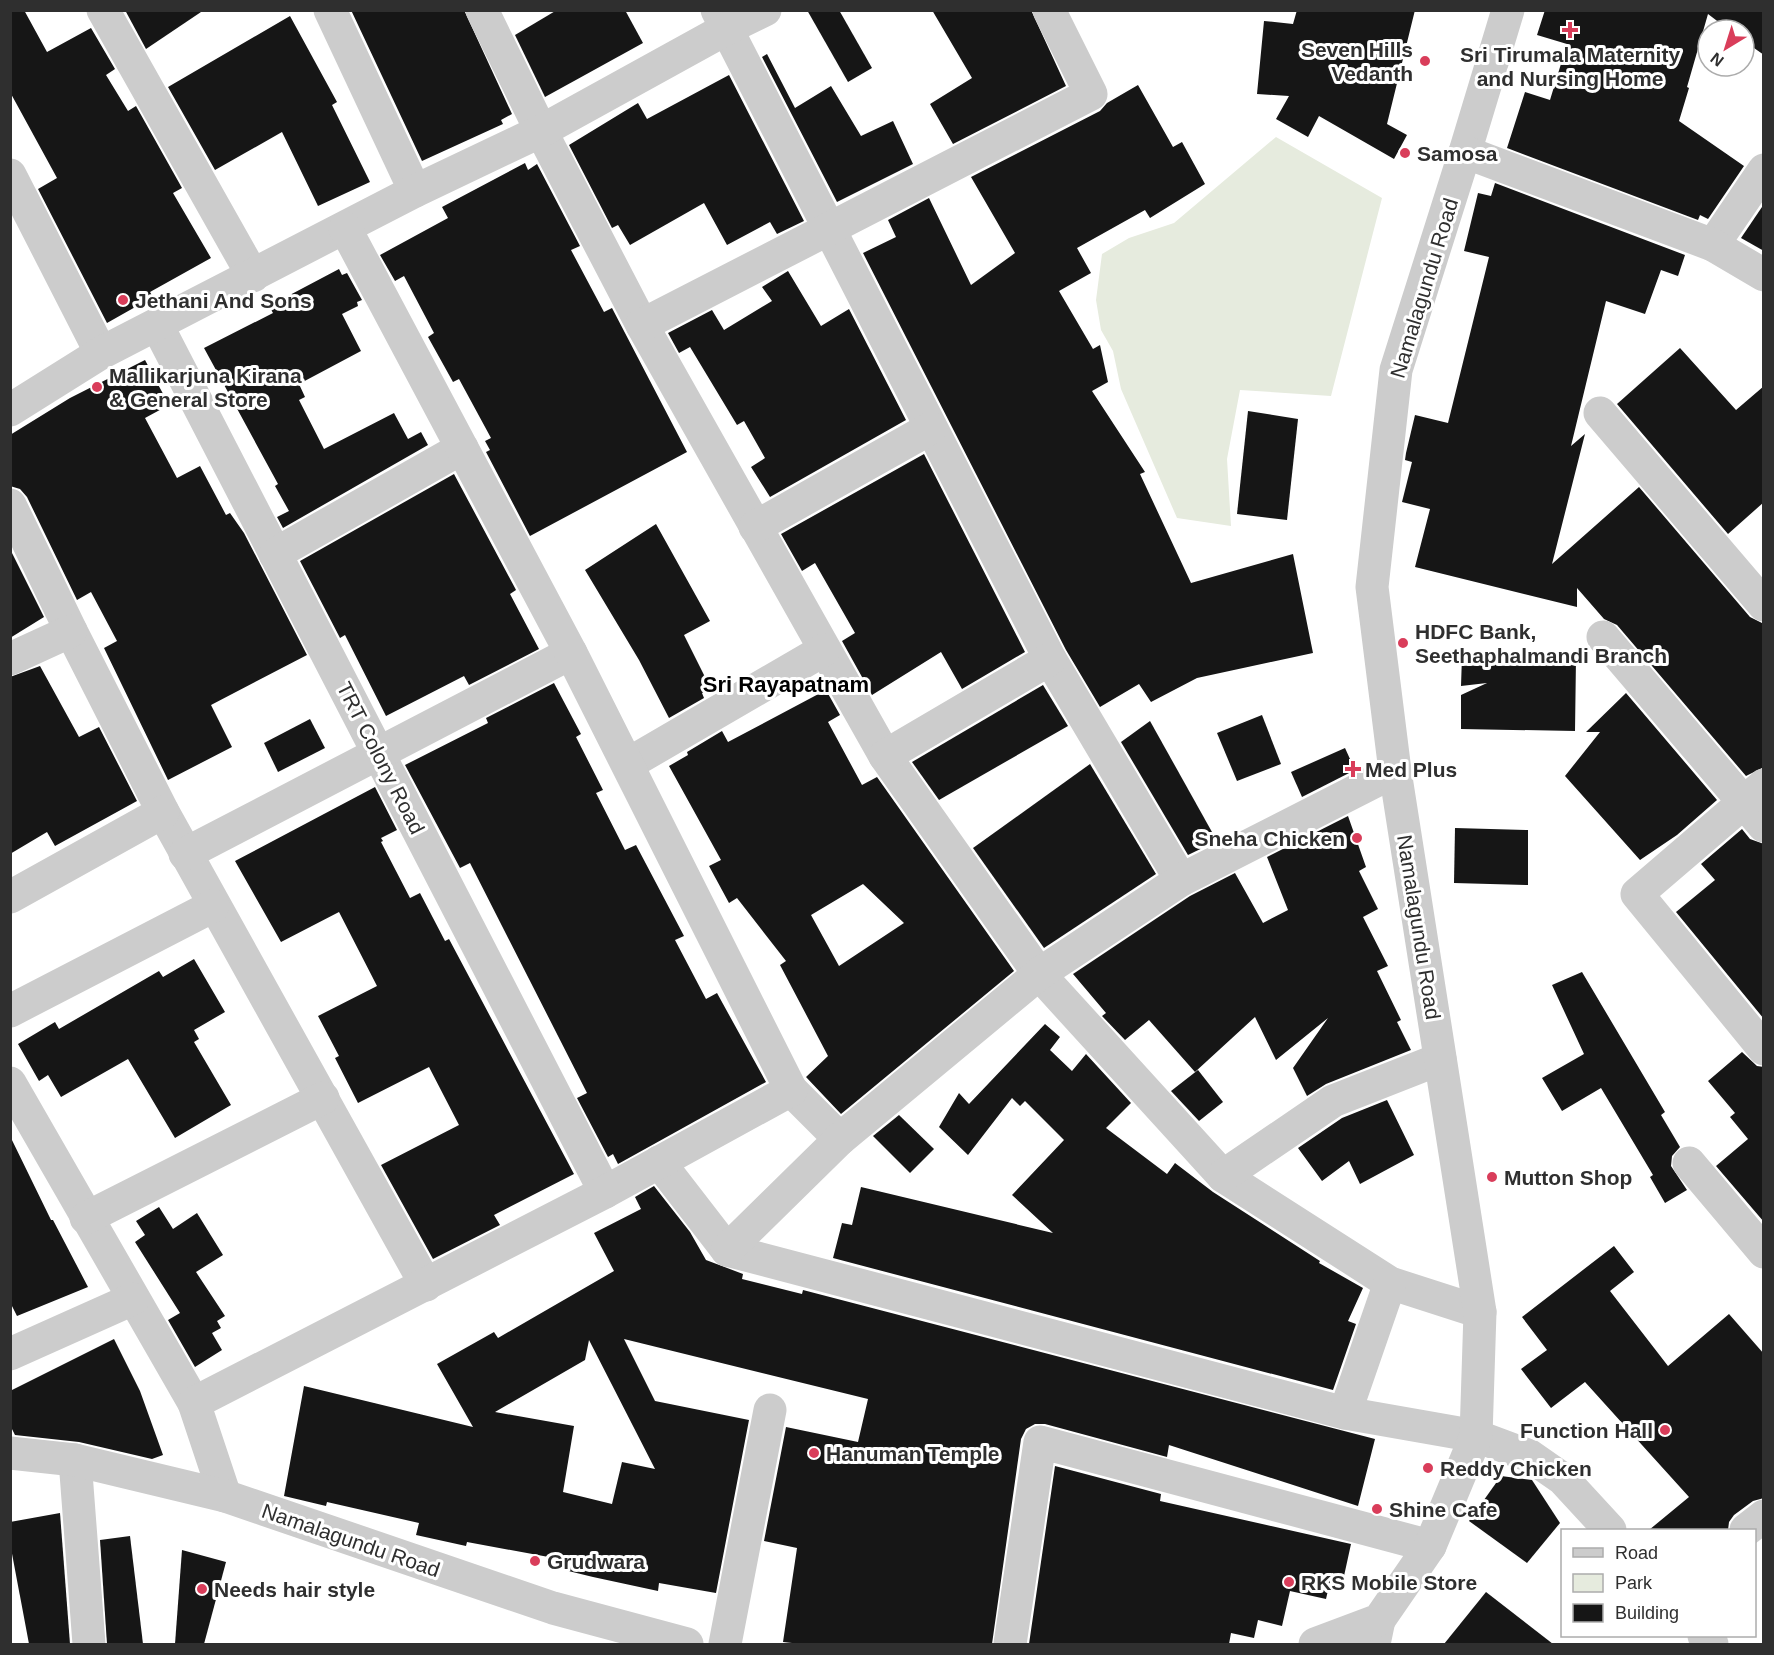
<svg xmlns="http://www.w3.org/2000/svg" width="1774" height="1655" viewBox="0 0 1774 1655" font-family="Helvetica,sans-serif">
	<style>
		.green { fill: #e6ebde }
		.building { fill: #161616; fill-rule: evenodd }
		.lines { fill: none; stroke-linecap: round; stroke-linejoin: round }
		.minor { stroke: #ccc; stroke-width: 33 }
		.tertiary { stroke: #ccc; stroke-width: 33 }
		.poi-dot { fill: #d93d5a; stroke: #fff; stroke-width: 2 }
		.labels { text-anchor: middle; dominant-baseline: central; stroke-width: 6; stroke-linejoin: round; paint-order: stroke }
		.poi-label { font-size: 21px; font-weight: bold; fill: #2f2f2f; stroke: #fff; text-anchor: start }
		.street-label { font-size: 21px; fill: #2f2f2f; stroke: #fff }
		.neighbourhood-label { font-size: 22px; font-weight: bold; fill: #000; stroke: #fff }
	</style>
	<rect width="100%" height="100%" fill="#fff"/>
	<path class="green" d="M1276,137L1382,198L1331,396L1240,390L1227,459L1231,526L1177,518L1121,389L1113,351L1101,330L1096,300L1102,254L1129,238L1174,223Z"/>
	<g class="building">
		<path d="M10,10H24L47,52L91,28L115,69L106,75L128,111L136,106L182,188L173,193L211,258L150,292L153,297L107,323L38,189L57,178L10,92Z"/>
		<path d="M125,10H204L146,49Z"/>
		<path d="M351,10H464L512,114L501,120L503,124L422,161Z"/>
		<path d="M557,10H625L643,43L545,97L515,35Z"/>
		<path d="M807,10H839L872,68L848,82Z"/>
		<path d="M932,10H1031L1066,86L953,144L930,104L972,78Z"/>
		<path d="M1297,10H1415L1387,124L1407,135L1394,159L1319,116L1308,137L1276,119L1289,96L1257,94L1264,21L1293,24Z"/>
		<path d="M1545,10H1764V55L1744,41V30H1729L1708,14L1687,87L1689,88L1679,121L1744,166L1708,219L1700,215L1698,220L1507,148L1525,92L1550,100L1567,44L1537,35Z"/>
		<path d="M290,16L337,102L332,105L370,182L318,206L282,132L215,170L168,87Z"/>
		<path d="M767,54L795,108L831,86L861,136L893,121L913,164L837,202L762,57Z"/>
		<path d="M729,75L804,221L777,234L770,222L727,245L704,203L630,245L618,225L612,228L569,145L638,103L647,119Z"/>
		<path d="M1138,85L1173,147L1182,142L1205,184L1150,218L1145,210L1077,248L1091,273L1059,291L1093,349L1100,345L1108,382L1092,391L1145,472L1140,474L1191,583L1293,554L1313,653L1197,678L1151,702L1139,684L1100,707L1066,650L863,253L896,237L888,220L929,198L971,285L1015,253L971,177L1100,111L1107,103Z"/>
		<path d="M525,163L528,170L537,164L580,246L571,250L604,312L612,308L687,452L530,536L486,452L490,450L485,441L491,438L459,379L453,382L428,337L434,333L404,276L395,281L380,255L448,218L442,207Z"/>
		<path d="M1495,183L1685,255L1678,276L1661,270L1645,314L1606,301L1571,446L1585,434L1552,564L1639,487L1750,617L1764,624V767L1746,776L1617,625L1604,619L1577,588V607L1415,567L1430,509L1402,502L1412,462L1405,460L1406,453L1415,415L1448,423L1489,257L1464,251L1478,193L1491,196Z"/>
		<path d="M1764,204V251L1741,238Z"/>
		<path d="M339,269L342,275L347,273L362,300L357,302L358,306L342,314L361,351L299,384L305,397L299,400L324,449L394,413L408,439L421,432L428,445L283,528L277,517L289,511L275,486L278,484L204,348L273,313L269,306Z"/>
		<path d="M788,271L821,326L849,309L906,420L770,497L751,467L765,458L744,421L737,425L690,347L679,353L668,333L712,310L724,330L772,301L762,287Z"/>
		<path d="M1680,348L1736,410L1764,386V502L1728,534L1617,404Z"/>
		<path d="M145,360L169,405L145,418L177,478L200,466L226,515L230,513L244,533L307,655L211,705L232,747L168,780L104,648L117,641L91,592L77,600L27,497L20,489L10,486V435L70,398Z"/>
		<path d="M1248,411L1298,419L1287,520L1237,514Z"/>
		<path d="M924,454L1025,652L962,689L941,652L872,695L842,641L855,633L815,563L802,571L781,534Z"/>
		<path d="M454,474L515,588L516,590L510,594L539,649L469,685L464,676L386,716L345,635L340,638L300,561Z"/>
		<path d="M656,524L710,621L684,635L711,689L702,693L704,698L669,718L639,660L585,570Z"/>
		<path d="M10,549L44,617L10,638Z"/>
		<path d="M1462,656L1576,658L1575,731L1461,729V695L1487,683L1461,686Z"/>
		<path d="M40,666L79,737L99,727L137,801L55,846L47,832L10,854V677Z"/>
		<path d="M554,683L581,734L576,737L603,790L596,793L625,850L636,845L684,936L675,940L706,999L717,993L766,1082L618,1164L613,1154L608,1157L577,1098L587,1093L470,863L460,868L405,765L488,723L486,718Z"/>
		<path d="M1043,685L1068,726L939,800L912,762Z"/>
		<path d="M826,690L840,715L828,722L862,785L877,777L1014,971L841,1114L806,1077L828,1056L780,965L786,961L737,898L729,903L709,866L721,860L669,766L688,755L687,752L722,731L728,742ZM863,884L904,923L839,966L811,915Z"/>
		<path d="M1626,693L1717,800L1677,835L1640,860L1565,776L1600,732H1586Z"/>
		<path d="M1262,715L1281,764L1237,781L1217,733Z"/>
		<path d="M310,719L325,748L278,772L264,743Z"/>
		<path d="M1150,721L1217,841L1188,855L1121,742Z"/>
		<path d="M1345,748L1355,770L1302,797L1291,772Z"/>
		<path d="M1090,764L1156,874L1044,948L973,848Z"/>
		<path d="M375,787L397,830L381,838L383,841L381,842L410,898L420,893L445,941L449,939L574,1174L494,1215L500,1225L433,1259L381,1165L459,1125L429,1067L358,1103L335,1058L339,1056L318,1016L377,986L339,912L281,942L235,861Z"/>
		<path d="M1348,816L1366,867L1359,871L1378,909L1363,917L1388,966L1377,971L1401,1020L1397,1022L1411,1050L1326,1084L1307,1096L1293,1068L1328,1018L1276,1060L1255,1017L1195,1072L1149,1020L1125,1040L1102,1016L1106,1013L1073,974L1190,896L1235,873L1263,923L1288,910L1267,857Z"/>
		<path d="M1455,828L1528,830V885L1454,883Z"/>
		<path d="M1742,829L1750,839L1764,844V1019L1676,912L1715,880L1701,864Z"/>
		<path d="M194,959L225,1012L194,1030L199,1039L194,1042L231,1105L175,1138L128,1059L61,1097L48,1075L39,1081L18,1044L55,1022L59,1029L159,971L163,977Z"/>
		<path d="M1582,972L1665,1112L1661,1115L1680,1147L1672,1156L1671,1166L1687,1190L1665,1203L1650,1177L1653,1175L1601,1088L1562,1111L1542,1078L1584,1054L1552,985Z"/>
		<path d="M1045,1024L1060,1037L1050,1050L1072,1071L1086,1054L1131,1103L1106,1128L1167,1174L1175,1163L1213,1192L1320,1261L1319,1263L1363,1288L1348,1321L1356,1324L1333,1390L833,1258L842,1223L852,1225L861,1187L1053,1233L1012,1195L1064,1140L1025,1101L1020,1106L1012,1098L968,1155L939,1127L959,1093L969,1104Z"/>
		<path d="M1742,1052L1757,1066L1764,1067V1222L1716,1166L1748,1139L1730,1117L1735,1113L1708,1081Z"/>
		<path d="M1198,1070L1223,1102L1199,1121L1171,1091Z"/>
		<path d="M1387,1100L1414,1155L1360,1184L1349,1161L1322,1181L1298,1148L1342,1118Z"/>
		<path d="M899,1115L934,1149L910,1173L873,1136Z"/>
		<path d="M10,1136L51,1220H53L88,1287L17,1316L10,1302Z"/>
		<path d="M654,1186L690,1232L706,1260L743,1274L742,1279L802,1294L803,1290L1375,1439L1358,1506L1169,1445L1167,1457L1045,1424H1035L1026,1429L1021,1439L992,1644H801L783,1642L797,1548L764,1541L786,1427L858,1442L868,1399L624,1339L655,1401L749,1420L716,1593L659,1583L658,1591L593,1577L552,1567L554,1558L467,1542L466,1546L416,1535L419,1523L327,1502L326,1506L284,1496L304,1386L473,1427L437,1364L494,1332L498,1338L614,1271L594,1233L641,1209L635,1197ZM589,1340L655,1469L622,1462L612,1504L563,1492L574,1426L495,1412L585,1360Z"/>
		<path d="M159,1207L173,1229L197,1213L223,1255L196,1272L225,1316L217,1321L221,1328L212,1333L222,1350L195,1367L168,1320L180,1313L135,1242L145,1235L136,1221Z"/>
		<path d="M1614,1246L1634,1272L1610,1291L1668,1366L1729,1314L1764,1354V1498L1753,1501L1734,1515L1729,1522L1728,1530H1649L1689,1497L1585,1382L1551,1408L1521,1369L1547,1350L1522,1317Z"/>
		<path d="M114,1339L140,1391L163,1455L152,1459L79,1442L15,1435L10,1425V1391Z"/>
		<path d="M1055,1466L1161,1494L1160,1501L1351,1544L1344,1576L1332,1573L1326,1599L1290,1591L1282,1626L1258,1620L1254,1638L1231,1633L1229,1644H1029Z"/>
		<path d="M1501,1476L1532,1480L1560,1523L1527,1563L1469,1521Z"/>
		<path d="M60,1513L70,1644H29L10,1543V1522Z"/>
		<path d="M130,1536L143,1644H107L100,1540Z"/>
		<path d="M182,1550L226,1562L204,1644H175Z"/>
		<path d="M1486,1592L1553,1644H1444Z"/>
	</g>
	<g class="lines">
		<g class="minor">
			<path d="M103,10L253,276"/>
			<path d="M330,10L415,191"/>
			<path d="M482,10L541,131L642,325L885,756L1039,974L1223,1176L1390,1283L1480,1312"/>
			<path d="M717,10L1050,659L1181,880"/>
			<path d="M1465,152L1508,10"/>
			<path d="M10,175L101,353"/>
			<path d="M1713,245L1764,170"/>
			<path d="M157,325L605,1192"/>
			<path d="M642,325L1091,94L1049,10"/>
			<path d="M10,410L101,353L415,191L541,131L726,29L765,10"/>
			<path d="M1600,413L1764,605"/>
			<path d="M10,505L71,631L163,812L426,1285"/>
			<path d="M755,527L931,428"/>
			<path d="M275,554L462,448"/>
			<path d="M1603,637L1764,826"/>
			<path d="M10,659L71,631"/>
			<path d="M885,756L1050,659"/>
			<path d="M628,764L824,650"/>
			<path d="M1764,785L1637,894L1764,1049"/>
			<path d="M185,854L571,653"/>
			<path d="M10,897L163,812"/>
			<path d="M10,1011L213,906"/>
			<path d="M10,1083L194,1403"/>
			<path d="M791,1090L840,1139"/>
			<path d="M659,1162L727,1250L1345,1413L1476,1436L1530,1456L1563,1479L1610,1530"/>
			<path d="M1689,1163L1764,1252"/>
			<path d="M1223,1176L1333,1101L1440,1059"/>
			<path d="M86,1218L323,1098"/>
			<path d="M727,1250L840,1139L1039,974L1181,880L1395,771"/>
			<path d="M10,1354L133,1299"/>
			<path d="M1345,1413L1390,1283"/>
			<path d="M75,1460L89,1644"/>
			<path d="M225,1496L194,1403L605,1192L791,1090L571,653L345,228"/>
			<path d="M1746,1530L1764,1516"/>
			<path d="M1704,1636L1712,1644"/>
			<path d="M725,1644L770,1410"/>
			<path d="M1010,1644L1040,1442L1430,1546"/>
			<path d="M1374,1644L1379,1620"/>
		</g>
		<g class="tertiary">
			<path d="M10,1453L75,1460L225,1496L553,1608L687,1644"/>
			<path d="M1315,1644L1379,1620L1430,1546L1476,1436L1480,1312L1395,771L1372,587L1396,370L1465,152L1713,245L1764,275"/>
		</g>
	</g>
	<g class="poi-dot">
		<path d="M1567 21h6v6h6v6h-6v6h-6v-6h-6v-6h6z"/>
		<circle cx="1425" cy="61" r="6"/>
		<circle cx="1405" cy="153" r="6"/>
		<circle cx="123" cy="300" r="6"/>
		<circle cx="97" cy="387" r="6"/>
		<circle cx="1403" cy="643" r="6"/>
		<path d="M1350 760h6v6h6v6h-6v6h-6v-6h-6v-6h6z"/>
		<circle cx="1357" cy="838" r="6"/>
		<circle cx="1492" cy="1177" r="6"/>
		<circle cx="1665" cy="1430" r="6"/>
		<circle cx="814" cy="1453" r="6"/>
		<circle cx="1428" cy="1468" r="6"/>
		<circle cx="1377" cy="1509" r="6"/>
		<circle cx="535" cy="1561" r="6"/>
		<circle cx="1289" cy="1582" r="6"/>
		<circle cx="202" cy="1589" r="6"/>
	</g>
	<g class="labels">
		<g class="poi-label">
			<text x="1413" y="49" text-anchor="end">Seven Hills<tspan x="1413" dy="24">Vedanth</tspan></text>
			<text x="1570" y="54" text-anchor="middle">Sri Tirumala Maternity<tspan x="1570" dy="24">and Nursing Home</tspan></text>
			<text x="1417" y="153">Samosa</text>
			<text x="135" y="300">Jethani And Sons</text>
			<text x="109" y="375">Mallikarjuna Kirana<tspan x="109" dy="24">&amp; General Store</tspan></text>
			<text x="1415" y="631">HDFC Bank,<tspan x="1415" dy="24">Seethaphalmandi Branch</tspan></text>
			<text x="1365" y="769">Med Plus</text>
			<text x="1345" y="838" text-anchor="end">Sneha Chicken</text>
			<text x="1504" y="1177">Mutton Shop</text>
			<text x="1653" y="1430" text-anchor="end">Function Hall</text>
			<text x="826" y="1453">Hanuman Temple</text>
			<text x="1440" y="1468">Reddy Chicken</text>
			<text x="1389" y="1509">Shine Cafe</text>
			<text x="547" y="1561">Grudwara</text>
			<text x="1301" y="1582">RKS Mobile Store</text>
			<text x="214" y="1589">Needs hair style</text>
		</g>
		<g class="street-label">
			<text transform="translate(1424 288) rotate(-73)">Namalagundu Road</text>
			<text transform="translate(381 758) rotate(63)">TRT Colony Road</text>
			<text transform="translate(1419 927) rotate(81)">Namalagundu Road</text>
			<text transform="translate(351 1540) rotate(19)">Namalagundu Road</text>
		</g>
		<g class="neighbourhood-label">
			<text x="786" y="684">Sri Rayapatnam</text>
		</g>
	</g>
	<rect width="1774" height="1655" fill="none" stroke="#2f2f2f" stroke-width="24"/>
	<rect x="1561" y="1529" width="195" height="108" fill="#ffffff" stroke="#acacac" stroke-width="1.5"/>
	<rect x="1573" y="1548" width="30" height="9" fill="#cccccc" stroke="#acacac" stroke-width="1.5"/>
	<text x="1615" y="1559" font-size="18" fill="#2f2f2f">Road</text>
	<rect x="1573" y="1574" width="30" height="18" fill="#e6ebde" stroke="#acacac" stroke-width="1.5"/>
	<text x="1615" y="1589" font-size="18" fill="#2f2f2f">Park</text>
	<rect x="1573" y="1604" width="30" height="18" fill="#161616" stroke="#acacac" stroke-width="1.5"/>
	<text x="1615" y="1619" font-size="18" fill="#2f2f2f">Building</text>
	<g transform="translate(1726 48) rotate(218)"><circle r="28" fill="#ffffff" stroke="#acacac" stroke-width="1.5"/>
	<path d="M0-4.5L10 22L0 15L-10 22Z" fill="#d93d5a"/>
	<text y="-9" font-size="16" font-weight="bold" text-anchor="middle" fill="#2f2f2f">N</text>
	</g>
</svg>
